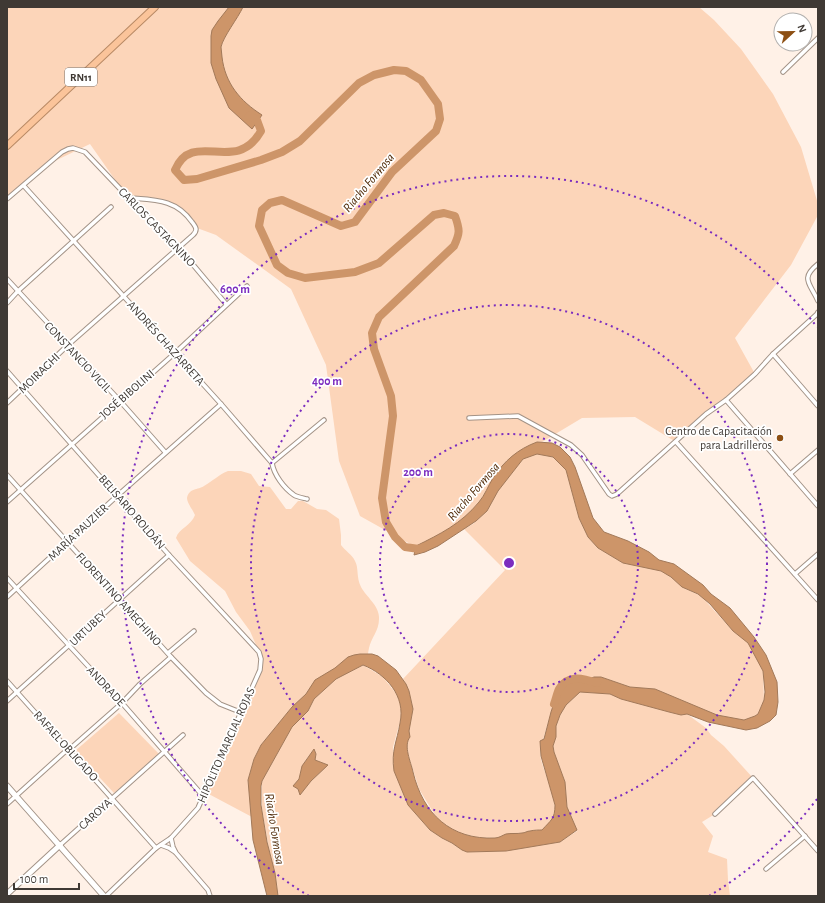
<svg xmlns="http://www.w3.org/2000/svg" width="825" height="903" viewBox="0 0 825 903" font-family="'Alegreya Sans',sans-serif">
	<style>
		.green { fill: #fcd5b9; fill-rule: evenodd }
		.water { fill: #cd9569; stroke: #a27959 }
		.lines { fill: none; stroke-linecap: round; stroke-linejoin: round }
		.river { stroke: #cd9569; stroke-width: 8 }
		.minor-casing { stroke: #a39387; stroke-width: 5.5 }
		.secondary-casing { stroke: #a39387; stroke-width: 7 }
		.trunk-casing { stroke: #b98a65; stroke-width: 8 }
		.minor { stroke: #fff; stroke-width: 3.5 }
		.secondary { stroke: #fff; stroke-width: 5 }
		.trunk { stroke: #fbc49a; stroke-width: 6 }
		.ring { fill: none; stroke: #7b2cbf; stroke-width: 2; stroke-dasharray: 2 4 }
		.poi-dot { fill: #8d4f13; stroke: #fff; stroke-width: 1.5 }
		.labels { text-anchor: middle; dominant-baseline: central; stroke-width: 3.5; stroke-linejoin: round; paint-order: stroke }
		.shield { fill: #fff; stroke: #797471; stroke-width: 1 }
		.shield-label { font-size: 11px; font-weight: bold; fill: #3f3934 }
		.street-label { font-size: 12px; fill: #3f3934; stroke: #fff }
		.poi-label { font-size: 12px; fill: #3f3934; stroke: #fff; text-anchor: end }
		.water-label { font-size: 13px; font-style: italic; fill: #512b08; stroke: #fff }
		.centre { fill: #7b2cbf; stroke: #fff; stroke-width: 2 }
		.ring-label { font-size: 12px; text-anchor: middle; font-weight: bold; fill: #7b2cbf; stroke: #fff; stroke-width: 3.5; stroke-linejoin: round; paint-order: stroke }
	</style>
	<rect width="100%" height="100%" fill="#fff1e7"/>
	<g class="green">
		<path d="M7,7H699L714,20L741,49L773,94L801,147L818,204V215L791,265L735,338L755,374L726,400L706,414L676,442L635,417L582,418L522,454L476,513L419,549L360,516L339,461L326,365L291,289L216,235L197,228L188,215L167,202L125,194L90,144L34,171L46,166L7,199Z"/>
		<path d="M537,453L553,457L566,470L579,518L588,537L598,548L623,563L639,565L661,571L665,573L686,589L701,596L733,631L745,640L751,646L763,671L764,700L758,714L755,716L744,720L716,715L655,689L631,687L601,677H594L587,680L569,679C566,682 562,685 560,688C557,692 540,748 540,753C541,773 568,810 547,825V830L530,831L524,833L496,838L477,837L463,834L457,832L438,820L419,789L408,754L407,740L413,709L409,691L403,679L505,570L464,529L473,524L487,511L498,491L523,459Z"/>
		<path d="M228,471H241L251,474L259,486L270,487L286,509H291L298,501H303L317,509L326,510L339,519L341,535V545C345,551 352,554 355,561C359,568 356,577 361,587C367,598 380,606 379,619C379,631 371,638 369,648C368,652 368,656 367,660L306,694L292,707L261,745L254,759L248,780L252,817L205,792L260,670L259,652L250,631L236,612L225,591L190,561L176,538C179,528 191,526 195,515C193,510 187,503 187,498C189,488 198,490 204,486C213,481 218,475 228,471Z"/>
		<path d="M363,665L383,677L398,696L401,706V718L393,747V766L412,809L430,830L442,838L452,843L462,850L467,852L506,851L560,842L577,831L567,807L565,782L554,752L553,746L556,737V726L560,715L566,705L580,692L610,694L621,699L669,712L681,715L687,714L706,728L711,735L724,746L753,778L715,814L702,822L713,836L708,852L727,859L728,880L730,896H278L275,873L268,845L262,809V781L292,727L308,711L314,699L336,679ZM314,749L316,754L315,760L328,765L311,781L300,795L298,789L294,786L299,779L305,761Z"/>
		<path d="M119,713L160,755L114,793L75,751Z"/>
	</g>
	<g class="water">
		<path d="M229,7H243C238,18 223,37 221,47C221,50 222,54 222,57C225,83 240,101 262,115L252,129L229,108L216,79L211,63V36L212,30L218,21Z"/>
		<path d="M537,442L552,443L560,447L570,457L575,467L593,518L604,532L628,541L649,552L659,560L674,564L703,585L711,594L730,608L754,637L766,655L777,682L778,702L776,715L770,721L757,728L746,730L708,722L687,714L681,715L669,712L621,699L610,694L580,692L566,705L560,715L556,726V737L553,746L554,752L565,782L567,807L577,830L560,842L506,851L467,852L462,850L452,843L442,838L430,830L408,805L394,771C391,750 397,742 400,723C406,696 386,674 363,665L336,679L314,699L308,711L292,727L262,781L261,786V805L267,842L275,873L278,896H267L253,840L248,780L254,759L261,745L292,707L306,694L315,680L335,668L348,657L354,655L360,654H372L378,656L396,670L406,684L409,691L413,709L409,731L410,737C403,746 411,762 413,772C423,814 451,840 495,838C499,838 503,835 506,834C511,833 517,834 522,833C525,833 527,831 530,831C534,830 539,830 542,830C551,820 555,819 555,805L541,756L540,741L544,739L551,712L559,688L576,679L587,680L594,677H601L630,687L655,689L717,715L744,720L755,716L758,714L764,700L765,692L763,671L748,643L733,631L710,604L698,594L682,587L671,577L661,571L623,563L598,548L588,537L579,518L566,470L553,457L537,454L523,459L498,491L487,511L476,521L438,546L425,552L414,555L416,546C440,534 461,524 479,502C485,495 488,486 493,478C504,461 518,449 537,442Z"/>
		<path d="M314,749L316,754L315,760L328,765L311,781L300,795L298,789L293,786L299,779L302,766Z"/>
	</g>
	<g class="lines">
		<g class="river">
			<path d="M249,116L257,120L261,131C236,176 193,128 175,170L184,180L197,179L261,160L282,152L300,141L359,83L374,75L394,70L406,71L421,80L438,104L440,119L436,131L392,172L355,222L341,226L282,200L270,203L262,210L259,226L277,265L288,273L305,278L355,272L379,263L434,215L444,213L455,216C460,230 460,233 454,246L379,317L372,333L374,349L391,396L393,416L382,498L386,522L395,537L405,547L419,549L424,547"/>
			<path d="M554,704C556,699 557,693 559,689C568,674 583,678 597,683"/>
		</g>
		<g class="minor-casing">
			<g id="minor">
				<path d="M783,72L818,38"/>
				<path d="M24,186L221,404L272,463C274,475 284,488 294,495C297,497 303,498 307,499"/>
				<path d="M7,199L62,152L68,149L73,148L85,152L125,194L179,248L226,304"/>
				<path d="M818,264C799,279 811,284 818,301"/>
				<path d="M7,279L120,401L165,452"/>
				<path d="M7,303L18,291L111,207"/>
				<path d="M773,354L818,406"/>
				<path d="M7,371L169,555L259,652L261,659L260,670L198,808L171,838L156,848L106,896"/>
				<path d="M726,400L818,506"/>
				<path d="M7,403L68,345L193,235C198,230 196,227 192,222C176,199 155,200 130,198"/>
				<path d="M469,418L518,416L571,445L582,455L609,494L612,496L617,494L706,414L726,400L755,374L773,354L817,314L818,312"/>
				<path d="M676,442L818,600"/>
				<path d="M272,463L324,420"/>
				<path d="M790,474L818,450"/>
				<path d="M7,475L171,657L206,693L220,704L240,712"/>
				<path d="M7,502L175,353L247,286"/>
				<path d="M795,574L818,554"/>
				<path d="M7,578L122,703L203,796"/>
				<path d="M7,597L117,496L221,404"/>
				<path d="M168,653L194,631"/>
				<path d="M7,681L156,848"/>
				<path d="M7,701L169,555"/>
				<path d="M7,804L68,749L72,747L122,703L140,684L171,657"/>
				<path d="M715,814L753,778L818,851"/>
				<path d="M171,838L173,847L176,853L208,890L210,896"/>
				<path d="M60,845L183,735"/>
				<path d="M161,845L169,848L175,852"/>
				<path d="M766,869L805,836"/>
			</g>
		</g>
		<g class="secondary-casing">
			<g id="secondary">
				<path d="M7,786L104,896"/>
				<path d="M7,894L60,845"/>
			</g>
		</g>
		<g class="trunk-casing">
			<path id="trunk" d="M7,146L155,7"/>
		</g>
		<use href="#minor" class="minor"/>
		<use href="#secondary" class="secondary"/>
		<use href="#trunk" class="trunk"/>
	</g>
	<g class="ring">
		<circle cx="509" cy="563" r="129"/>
		<circle cx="509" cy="563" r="258"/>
		<path d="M817 799A388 388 0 0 1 709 896M309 896A388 388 0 1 1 817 327"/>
	</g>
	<circle class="poi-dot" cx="780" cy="438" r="4"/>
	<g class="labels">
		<rect class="shield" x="65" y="68" width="32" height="18" rx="3"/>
		<g class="shield-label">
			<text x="81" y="77">RN11</text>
		</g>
		<g class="street-label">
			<text transform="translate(157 227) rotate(46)">CARLOS CASTAGNINO</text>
			<text transform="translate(166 343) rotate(48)">ANDRÉS CHAZARRETA</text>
			<text transform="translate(78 357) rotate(47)">CONSTANCIO VIGIL</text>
			<text transform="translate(39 373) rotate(-44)">MOIRAGHI</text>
			<text transform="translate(127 394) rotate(-41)">JOSÉ BIBOLINI</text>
			<text transform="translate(132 512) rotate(49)">BELISARIO ROLDÁN</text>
			<text transform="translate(78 532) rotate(-43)">MARÍA PAUZIER</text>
			<text transform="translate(119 599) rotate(48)">FLORENTINO AMEGHINO</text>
			<text transform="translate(88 628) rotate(-43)">URTUBEY</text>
			<text transform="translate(106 686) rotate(47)">ANDRADE</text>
			<text transform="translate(226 745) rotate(-66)">HIPÓLITO MARCIAL ROJAS</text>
			<text transform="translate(66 746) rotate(48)">RAFAEL OBLIGADO</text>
			<text transform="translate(95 814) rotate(-42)">CAROYA</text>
		</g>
		<g class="poi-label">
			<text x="772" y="431">Centro de Capacitación<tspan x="772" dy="14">para Ladrilleros</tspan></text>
		</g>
		<g class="water-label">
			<text transform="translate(369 183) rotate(-50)">Riacho Formosa</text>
			<text transform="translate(474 492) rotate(-49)">Riacho Formosa</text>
			<text transform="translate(274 829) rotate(81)">Riacho Formosa</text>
		</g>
	</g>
	<circle cx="509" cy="563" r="6" class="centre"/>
	<g class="ring-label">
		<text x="235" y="293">600 m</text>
		<text x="327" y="385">400 m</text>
		<text x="418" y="476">200 m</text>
	</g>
	<rect width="825" height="903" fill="none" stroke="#3f3934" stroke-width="16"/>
	<g transform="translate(793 32) rotate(68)"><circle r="19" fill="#ffffff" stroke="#b2b0ae"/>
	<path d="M0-3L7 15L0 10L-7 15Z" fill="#8d4f13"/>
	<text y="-6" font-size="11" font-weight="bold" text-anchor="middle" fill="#3f3934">N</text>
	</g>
	<path d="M14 883v6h65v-6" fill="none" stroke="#3f3934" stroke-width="2"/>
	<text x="20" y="883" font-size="12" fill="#3f3934" stroke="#ffffff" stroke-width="3" paint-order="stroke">100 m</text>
</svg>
